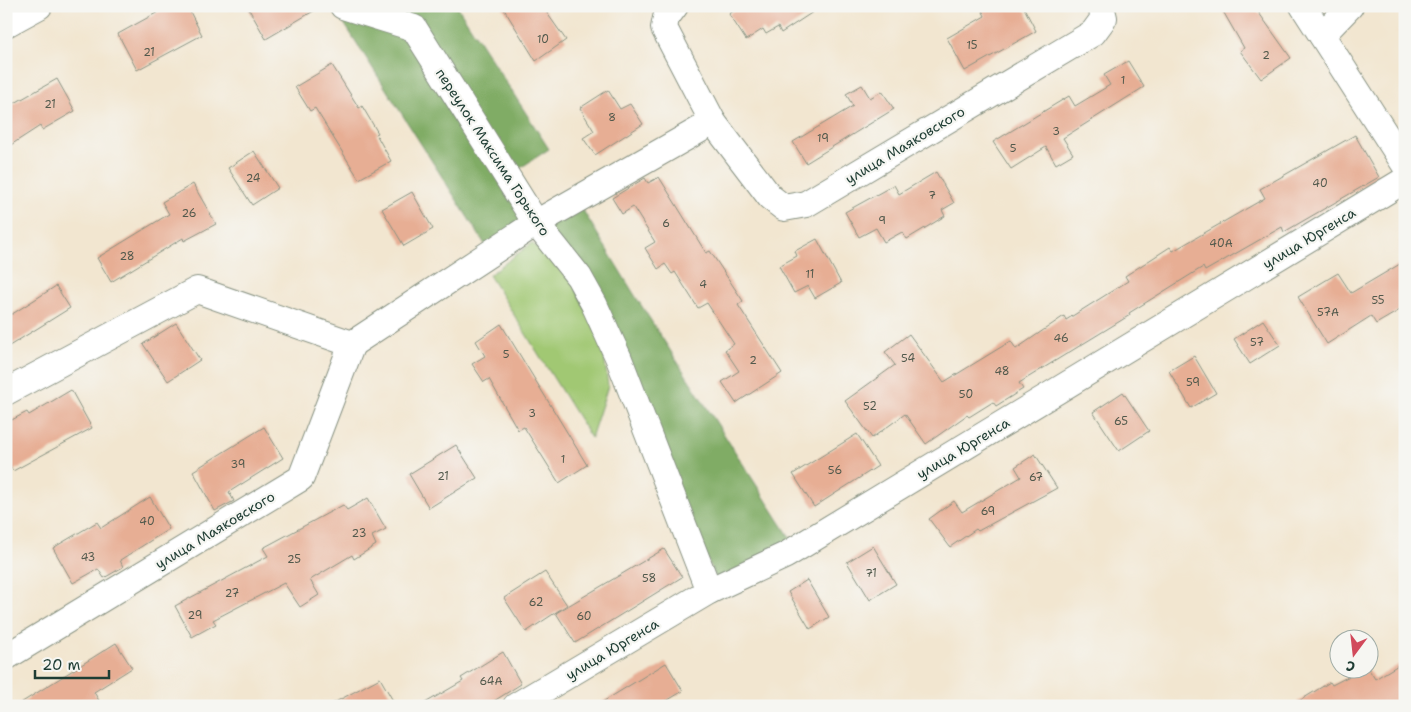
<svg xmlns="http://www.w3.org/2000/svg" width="1411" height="712" viewBox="0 0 1411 712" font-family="'Shantell Sans',sans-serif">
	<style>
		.green { fill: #a1c873; stroke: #608254 }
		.forest { fill: #80ac65; stroke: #50744c }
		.building { fill: #e7ae94 }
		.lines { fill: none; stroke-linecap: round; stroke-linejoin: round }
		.street-casing { stroke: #889282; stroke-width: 28 }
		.street { stroke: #fff; stroke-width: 26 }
		.labels { text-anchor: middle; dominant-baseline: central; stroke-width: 4.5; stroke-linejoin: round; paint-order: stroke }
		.number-label { font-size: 11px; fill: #51594c }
		.street-label { font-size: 14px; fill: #1f3d34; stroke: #f6f6f2 }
	</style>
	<rect width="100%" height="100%" fill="#f6f6f2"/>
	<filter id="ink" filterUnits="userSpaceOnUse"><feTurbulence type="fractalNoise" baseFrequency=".02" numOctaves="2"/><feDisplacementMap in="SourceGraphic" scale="10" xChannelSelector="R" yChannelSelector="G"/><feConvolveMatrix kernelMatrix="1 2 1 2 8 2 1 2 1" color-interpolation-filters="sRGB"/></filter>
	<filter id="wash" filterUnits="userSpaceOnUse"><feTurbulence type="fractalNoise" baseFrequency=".0096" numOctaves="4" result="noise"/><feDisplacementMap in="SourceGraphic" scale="20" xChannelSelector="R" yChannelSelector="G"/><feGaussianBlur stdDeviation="1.12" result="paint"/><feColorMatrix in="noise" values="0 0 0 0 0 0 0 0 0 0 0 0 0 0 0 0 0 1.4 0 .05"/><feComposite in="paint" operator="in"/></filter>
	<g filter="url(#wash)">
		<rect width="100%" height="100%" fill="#f2e6d0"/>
		<path class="green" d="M532,243L571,280L603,346L608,386L591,438L489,275Z"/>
		<g class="forest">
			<path d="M363,6H457L549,149L511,174L420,24Z"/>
			<path d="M344,16L417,39L530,216L486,246L342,20Z"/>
			<path d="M581,207L634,294L791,539L718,582L546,226Z"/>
		</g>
		<g id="blocks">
			<g class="building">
				<path d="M169,6H187L202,35L137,70L118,34Z"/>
				<path d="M247,6H322L266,39Z"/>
				<path d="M502,6H542L566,40L536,61Z"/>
				<path d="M741,6H822L781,33L778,27L766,34L763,29L746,40L729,14Z"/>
				<path d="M980,6H1023L1036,31L965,71L947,38L985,16Z"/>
				<path d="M1220,6H1254L1291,58L1261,79L1240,51L1244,48Z"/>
				<path d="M1128,61L1144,87L1063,138L1073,154L1056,164L1046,147L1011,169L993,142L1069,96L1075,106L1110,85L1104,75Z"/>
				<path d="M332,65L359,108L362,106L378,133L376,134L391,161L359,179L315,108L310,111L295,87Z"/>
				<path d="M57,79L75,111L42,130L40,126L6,148V108Z"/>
				<path d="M862,85L870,98L882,91L894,109L806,163L793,142L853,106L846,94Z"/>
				<path d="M608,90L620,109L630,104L643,124L595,155L583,138L594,131L580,108Z"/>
				<path d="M1355,135L1379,177L1284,232L1282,227L1205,271L1203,267L1129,313L1130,315L1019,383L1023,389L996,406L993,402L969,417L967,415L926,444L905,414L872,438L845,401L895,365L885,352L909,334L944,382L1011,341L1016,349L1064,316L1066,320L1128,281L1125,276L1170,247L1173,251L1265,198L1260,189Z"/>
				<path d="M254,151L278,188L252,205L228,168Z"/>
				<path d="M936,172L954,203L942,210L945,216L907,239L902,232L884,242L876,228L859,237L845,212L894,185L899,194Z"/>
				<path d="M659,177L706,253L710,251L743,301L738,305L782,373L736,403L722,382L739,371L725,350L734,344L707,303L698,308L675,272L672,274L665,264L658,269L645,248L655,242L633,207L622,214L612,198L645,178L648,183Z"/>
				<path d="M193,184L216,224L184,241L183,238L111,282L97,258L169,214L162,202Z"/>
				<path d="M412,192L433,229L404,246L382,209Z"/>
				<path d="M817,239L841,283L815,298L808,286L794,293L779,266L797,256L795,251Z"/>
				<path d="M1405,261V307L1376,324L1371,316L1327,344L1298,297L1338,273L1351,293Z"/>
				<path d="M56,286L70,308L6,348V318Z"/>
				<path d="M1263,320L1280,345L1250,364L1234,339Z"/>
				<path d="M176,323L200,360L168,381L143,344Z"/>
				<path d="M501,324L587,465L559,483L524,427L518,430L489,379L484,382L472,364L485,356L476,341Z"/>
				<path d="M1194,356L1216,393L1191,408L1169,371Z"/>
				<path d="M71,390L92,428L13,471L6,458V423L27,412L29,415Z"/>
				<path d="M1123,392L1149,431L1119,451L1093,412Z"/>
				<path d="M264,427L283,458L229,492L234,501L215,511L193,471Z"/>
				<path d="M857,434L878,466L814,507L793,474Z"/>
				<path d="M456,445L477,478L429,508L409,474Z"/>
				<path d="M1035,454L1057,488L978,531L976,529L950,547L929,519L954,501L962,512L1021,477L1015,467Z"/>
				<path d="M150,497L169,529L120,560L123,567L104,578L98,569L73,583L53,548L97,522L101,528Z"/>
				<path d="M368,498L386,529L372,536L376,545L354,559L352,555L310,580L319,595L300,607L284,583L213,620L216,624L192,637L175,606L268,556L263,548L343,505L347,510Z"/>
				<path d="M873,546L896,584L870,600L847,562Z"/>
				<path d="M664,549L682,577L575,643L556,613Z"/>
				<path d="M545,572L567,605L526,632L504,598Z"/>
				<path d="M807,580L829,617L810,629L788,592Z"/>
				<path d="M116,643L132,668L94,692L102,706H16Z"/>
				<path d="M503,652L521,684L486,706H420L463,681L461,678Z"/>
				<path d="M1405,661V700L1395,706H1291L1330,682L1332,685L1361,670H1368V668L1375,679Z"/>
				<path d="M666,663L683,691L658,706H596Z"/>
				<path d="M380,678L396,706H328Z"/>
			</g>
		</g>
	</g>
	<g filter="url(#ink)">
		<use href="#blocks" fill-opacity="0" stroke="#889282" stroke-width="1"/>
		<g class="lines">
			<g class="street-casing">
				<g id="street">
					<path d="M343,6L414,28L536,223L579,277L594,304L619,359L709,591"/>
					<path d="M1303,6L1405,165"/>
					<path d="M6,24L39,6"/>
					<path d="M1322,35L1350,6"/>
					<path d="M713,122L770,197L784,208L806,204L1093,33L1104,18L1101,6"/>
					<path d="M6,392L197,290L352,344L536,223L713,122L664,28L666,18L675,6"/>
					<path d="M6,657L301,478L352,344"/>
					<path d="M516,706L709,591L786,555L1405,180"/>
				</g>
			</g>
			<use href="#street" class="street"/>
		</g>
	</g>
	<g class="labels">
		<g class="number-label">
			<text x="543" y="39">10</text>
			<text x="972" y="45">15</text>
			<text x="149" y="52">21</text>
			<text x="1266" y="55">2</text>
			<text x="1123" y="80">1</text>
			<text x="50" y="104">21</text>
			<text x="612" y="117">8</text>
			<text x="1056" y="131">3</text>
			<text x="823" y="138">19</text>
			<text x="1013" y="148">5</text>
			<text x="253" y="178">24</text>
			<text x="1320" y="183">40</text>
			<text x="932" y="195">7</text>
			<text x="189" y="213">26</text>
			<text x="882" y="220">9</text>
			<text x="666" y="223">6</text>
			<text x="1221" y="243">40А</text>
			<text x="127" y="256">28</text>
			<text x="810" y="274">11</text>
			<text x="703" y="284">4</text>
			<text x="1378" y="300">55</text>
			<text x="1328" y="312">57А</text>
			<text x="1061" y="338">46</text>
			<text x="1257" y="342">57</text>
			<text x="506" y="354">5</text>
			<text x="908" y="358">54</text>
			<text x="753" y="360">2</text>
			<text x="1002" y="371">48</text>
			<text x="1193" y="382">59</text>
			<text x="966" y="394">50</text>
			<text x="870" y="406">52</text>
			<text x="532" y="413">3</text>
			<text x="1121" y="421">65</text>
			<text x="563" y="459">1</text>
			<text x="238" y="464">39</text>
			<text x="835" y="470">56</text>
			<text x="443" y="476">21</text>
			<text x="1036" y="477">67</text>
			<text x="988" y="511">69</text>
			<text x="147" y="521">40</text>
			<text x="359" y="533">23</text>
			<text x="88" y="557">43</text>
			<text x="294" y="559">25</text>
			<text x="871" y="573">71</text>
			<text x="649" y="578">58</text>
			<text x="232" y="593">27</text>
			<text x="536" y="602">62</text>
			<text x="195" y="615">29</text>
			<text x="584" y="616">60</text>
			<text x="491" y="681">64А</text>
		</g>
		<g class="street-label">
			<text transform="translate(905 145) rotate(-31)">улица Маяковского</text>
			<text transform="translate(493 152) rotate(57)">переулок Максима Горького</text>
			<text transform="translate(1309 238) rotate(-31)">улица Юргенса</text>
			<text transform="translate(963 448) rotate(-31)">улица Юргенса</text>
			<text transform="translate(215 530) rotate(-31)">улица Маяковского</text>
			<text transform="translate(612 649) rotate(-31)">улица Юргенса</text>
		</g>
	</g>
	<rect width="1411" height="712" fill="none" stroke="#f6f6f2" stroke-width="25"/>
	<g transform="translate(1354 654) rotate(195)"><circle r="24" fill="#f6f6f2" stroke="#a0aca6"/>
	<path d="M0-4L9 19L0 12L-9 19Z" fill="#d1495b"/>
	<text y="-8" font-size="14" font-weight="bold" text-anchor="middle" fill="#1f3d34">С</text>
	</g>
	<path d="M35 670v8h74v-8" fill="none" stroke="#1f3d34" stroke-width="2.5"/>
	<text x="42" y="670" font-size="15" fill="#1f3d34" stroke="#f6f6f2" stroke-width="4" paint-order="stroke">20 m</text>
</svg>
